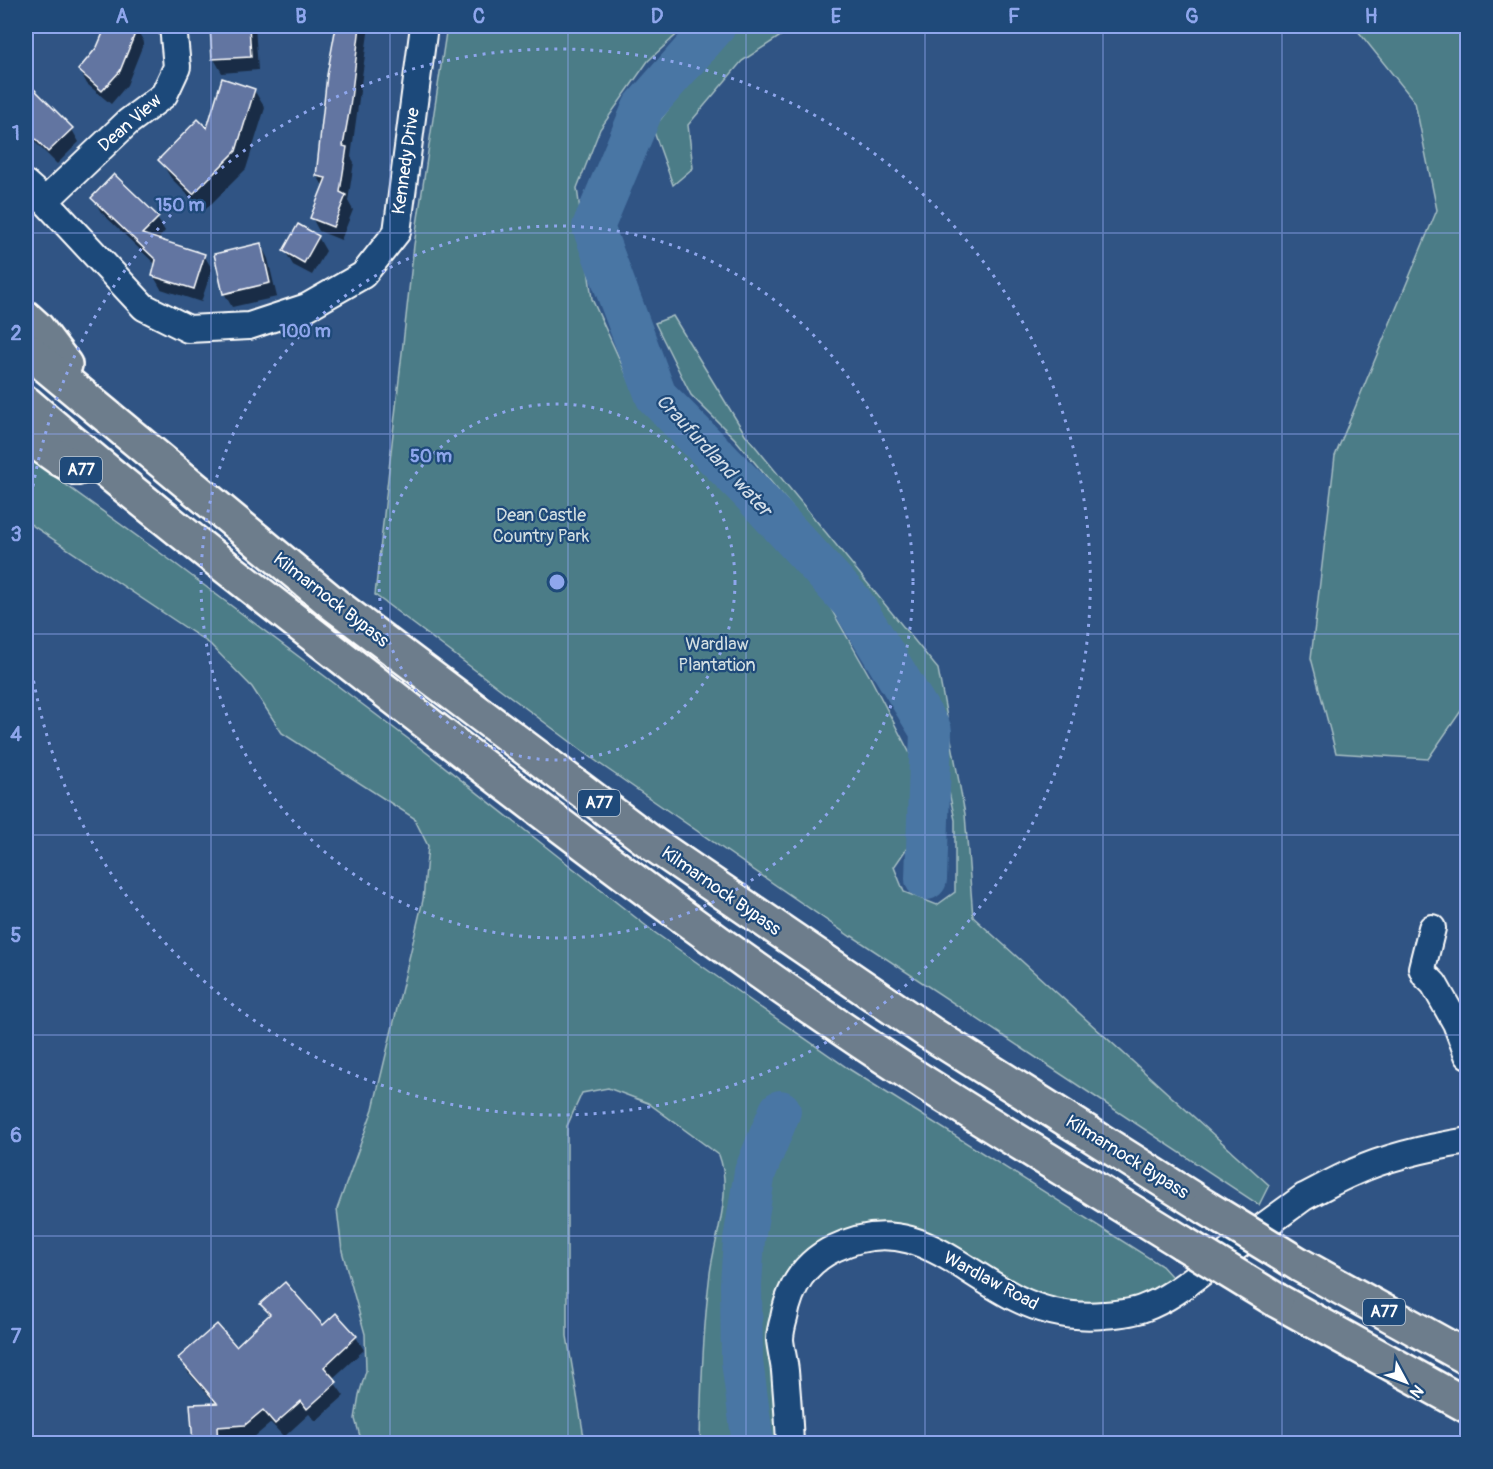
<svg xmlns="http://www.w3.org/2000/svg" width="1493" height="1469" viewBox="0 0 1493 1469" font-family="Pangolin,sans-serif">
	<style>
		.green { fill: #4c7c87; stroke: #a6bec3; stroke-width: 1.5 }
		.shadow { fill: #0007 }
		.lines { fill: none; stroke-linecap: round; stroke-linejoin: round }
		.river { stroke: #4976a4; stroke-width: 42 }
		.building { fill: #6275a1; stroke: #fff; stroke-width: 1.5 }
		.minor-casing { stroke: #fff; stroke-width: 30 }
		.highway-casing { stroke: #fff; stroke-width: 38 }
		.minor { stroke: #1f4a7a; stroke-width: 26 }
		.highway { stroke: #6d7d8c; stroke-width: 33 }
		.highway-bridge-casing { stroke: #fff; stroke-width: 38; stroke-linecap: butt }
		.highway-bridge { stroke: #6d7d8c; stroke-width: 33 }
		.grid { fill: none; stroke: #8ea6ec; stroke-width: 1.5; stroke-opacity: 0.55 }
		.ring { fill: none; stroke: #8ea6ec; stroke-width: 3; stroke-dasharray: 3 6 }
		.labels { text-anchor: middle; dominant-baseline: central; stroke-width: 4.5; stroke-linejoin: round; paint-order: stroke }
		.shield { fill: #1f4a7a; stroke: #bcc9d7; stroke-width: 1.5 }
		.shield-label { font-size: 16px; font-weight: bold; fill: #fff }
		.street-label { font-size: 18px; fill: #fff; stroke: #1f4a7a }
		.park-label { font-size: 18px; fill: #d2dee1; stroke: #1f4a7a }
		.water-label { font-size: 20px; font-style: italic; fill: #d2dde8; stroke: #1f4a7a }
		.centre { fill: #8ea6ec; stroke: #1f4a7a; stroke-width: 3 }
		.ring-label { font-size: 18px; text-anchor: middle; font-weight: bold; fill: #8ea6ec; stroke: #1f4a7a; stroke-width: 4.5; stroke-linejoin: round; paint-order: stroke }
		.neatline { fill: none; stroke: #8ea6ec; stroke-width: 2 }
		.grid-label { font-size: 20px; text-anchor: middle; font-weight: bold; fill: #8ea6ec }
	</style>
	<rect width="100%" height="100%" fill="#305484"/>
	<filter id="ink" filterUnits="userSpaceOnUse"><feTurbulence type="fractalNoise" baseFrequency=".0167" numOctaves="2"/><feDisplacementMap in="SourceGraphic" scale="12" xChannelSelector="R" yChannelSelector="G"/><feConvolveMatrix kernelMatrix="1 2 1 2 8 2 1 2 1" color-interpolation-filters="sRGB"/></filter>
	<g filter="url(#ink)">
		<g class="green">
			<path d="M447,26H686L648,61L600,129L577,188L592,299L640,404L731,499L815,581L870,677L918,769L909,845L894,867L904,892L937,905L955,892V820L928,693L868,598L735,439L691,395L655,323L673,316L745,434L938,669L965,814L973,917L1269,1185L1259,1205L852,936L851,937L600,764L375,595L414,245Z"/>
			<path d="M733,26H796L742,61L688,125L693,168L673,185L653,129Z"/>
			<path d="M1354,26H1467V680L1463,708L1428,759L1336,753L1311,658L1335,456L1437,210L1415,102Z"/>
			<path d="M26,456L177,565L427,753L654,932L754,1003L849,1069L1162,1266L1182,1288L1081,1316L947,1257L855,1240L789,1296L790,1443H700C701,1386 703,1330 710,1273C715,1236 733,1192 719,1155L648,1103L608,1088L582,1093L567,1126V1336L585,1443H362L355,1419L359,1395L366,1371L365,1334L342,1251L337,1209L373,1109L423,900L428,846L414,818L282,733L252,687L210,644L26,521Z"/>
		</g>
		<g class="shadow">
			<path d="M107,26H130L136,28L144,42L127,85L111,104L87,84L80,70L98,48Z"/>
			<path d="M212,26H255L258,70L222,73L214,59Z"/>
			<path d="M335,26H369L351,157L354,162L348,201L353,210L341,240L319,231L312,218L324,187L317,176L337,31Z"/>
			<path d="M26,83L71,128L79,142L57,164L26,133Z"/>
			<path d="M254,90L265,108L246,169L204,211L171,178L160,160L207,130Z"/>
			<path d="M93,198L157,218L165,231L157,241L204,255L212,269L201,302L161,289L153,275L156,265L101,212Z"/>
			<path d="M318,237L326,251L312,275L293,265L285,251Z"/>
			<path d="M261,245L268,259L277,297L232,307L224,293Z"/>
			<path d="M262,1304L323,1327L336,1315L356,1337L364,1350L332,1379L344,1396L316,1421L309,1414L284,1437L271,1423L253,1438L224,1440V1444H194L191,1406L216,1404L188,1372L180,1359L236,1348L270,1317Z"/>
		</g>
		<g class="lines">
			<g class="river">
				<path d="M715,26L643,108L593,227L656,396L752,493L852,602L931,731L926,879"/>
				<path d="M753,1444L742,1361L741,1284L744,1240L755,1172L780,1111"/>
			</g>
		</g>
		<g class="building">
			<path d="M106,26H138L120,71L102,91L78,70L97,47Z"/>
			<path d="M210,26H249L251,57L212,59Z"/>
			<path d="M336,26H360L350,107L343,146L347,147L340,192L346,195L333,227L310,218L326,178L316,176L327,75Z"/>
			<path d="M222,78L255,89L236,151L193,194L158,160L198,119L207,128Z"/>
			<path d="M26,81L73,128L48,152L26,129Z"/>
			<path d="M114,174L159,217L142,234L205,254L194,289L152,276L156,260L91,198Z"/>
			<path d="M298,224L319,236L304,263L283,251Z"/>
			<path d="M261,243L270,283L223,294L214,254Z"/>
			<path d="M285,1282L323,1325L336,1313L357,1336L324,1367L337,1382L307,1409L301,1401L275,1424L263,1410L245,1425L217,1427L218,1443H193L190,1404L217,1403L178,1358L217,1324L236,1346L270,1314L260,1304Z"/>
		</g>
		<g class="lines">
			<g class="minor-casing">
				<g id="minor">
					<path d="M26,184L45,201L144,307L188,329L249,326L307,307L363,275L397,232L424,26"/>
					<path d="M45,201L128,122L164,95L177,67L173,26"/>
					<path d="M1432,928L1422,968L1425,975L1434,984L1456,1023L1468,1055"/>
					<path d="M790,1444C789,1419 787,1395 785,1371C784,1361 781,1350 780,1340C780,1333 782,1325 784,1318C790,1286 805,1262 835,1248C910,1212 953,1266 1016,1298C1044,1312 1073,1318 1104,1315C1117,1314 1132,1313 1144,1308C1171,1298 1193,1279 1216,1262C1245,1240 1274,1219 1304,1197C1320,1189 1337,1179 1354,1172C1387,1157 1431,1147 1468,1141"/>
				</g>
			</g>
			<g class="highway-casing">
				<g id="highway">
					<path d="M26,318L37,328L65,365"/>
					<path d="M26,349L335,605L653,844L930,1033L1207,1208"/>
					<path d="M26,403C158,517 298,623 436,730C595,853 756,975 926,1084C1011,1138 1097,1190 1183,1243"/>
					<path d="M26,435L60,459L77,468"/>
					<path d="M1300,1265L1468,1358"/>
					<path d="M1276,1300L1468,1406"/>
				</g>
			</g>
			<use href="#minor" class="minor"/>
			<use href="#highway" class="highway"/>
			<g class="highway-bridge-casing">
				<g id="highway-bridge">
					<path d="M1207,1208L1300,1265"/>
					<path d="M1183,1243L1276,1300"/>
				</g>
			</g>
			<use href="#highway-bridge" class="highway-bridge"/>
		</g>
	</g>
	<path class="grid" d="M211,26V1444M390,26V1444M568,26V1444M746,26V1444M925,26V1444M1103,26V1444M1282,26V1444M26,233H1468M26,434H1468M26,634H1468M26,835H1468M26,1035H1468M26,1236H1468"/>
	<g class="ring">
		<circle cx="557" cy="582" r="178"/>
		<circle cx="557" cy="582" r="356"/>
		<path d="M26 540A533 533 0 1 1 26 624"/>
	</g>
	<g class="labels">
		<g class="shield">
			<rect x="60" y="457" width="42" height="26" rx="4.5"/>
			<rect x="578" y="790" width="42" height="26" rx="4.5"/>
			<rect x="1363" y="1299" width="42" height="26" rx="4.5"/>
		</g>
		<g class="shield-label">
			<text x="81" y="470">A77</text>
			<text x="599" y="803">A77</text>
			<text x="1384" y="1312">A77</text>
		</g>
		<g class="street-label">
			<text transform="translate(130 123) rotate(-41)">Dean View</text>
			<text transform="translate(406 161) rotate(-82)">Kennedy Drive</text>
			<text transform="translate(331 600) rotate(38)">Kilmarnock Bypass</text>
			<text transform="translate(721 891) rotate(35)">Kilmarnock Bypass</text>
			<text transform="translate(1127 1157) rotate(32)">Kilmarnock Bypass</text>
			<text transform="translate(991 1281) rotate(28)">Wardlaw Road</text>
		</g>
		<g class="park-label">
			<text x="541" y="515">Dean Castle<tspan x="541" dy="21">Country Park</tspan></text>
			<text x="717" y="644">Wardlaw<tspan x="717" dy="21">Plantation</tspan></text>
		</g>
		<g class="water-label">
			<text transform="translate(714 455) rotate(47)">Craufurdland water</text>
		</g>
	</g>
	<circle cx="557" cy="582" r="9" class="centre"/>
	<g class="ring-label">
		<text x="180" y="211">150 m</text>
		<text x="305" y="337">100 m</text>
		<text x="431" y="462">50 m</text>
	</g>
	<rect width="1493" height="1469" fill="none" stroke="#1f4a7a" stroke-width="66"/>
	<g transform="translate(1406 1382) rotate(131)" stroke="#1f4a7a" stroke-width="4.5" paint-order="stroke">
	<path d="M0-4.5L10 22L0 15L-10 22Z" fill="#ffffff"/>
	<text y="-9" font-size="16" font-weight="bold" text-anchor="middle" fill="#ffffff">N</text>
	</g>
	<rect x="33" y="33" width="1427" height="1403" class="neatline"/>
	<g class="grid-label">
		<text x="122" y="23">A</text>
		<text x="301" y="23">B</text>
		<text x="479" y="23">C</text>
		<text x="657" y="23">D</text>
		<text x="836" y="23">E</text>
		<text x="1014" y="23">F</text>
		<text x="1192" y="23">G</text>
		<text x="1371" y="23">H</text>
		<text x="16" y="140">1</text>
		<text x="16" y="340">2</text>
		<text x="16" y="541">3</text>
		<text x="16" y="741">4</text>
		<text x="16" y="942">5</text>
		<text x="16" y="1142">6</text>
		<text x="16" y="1343">7</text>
	</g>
</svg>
